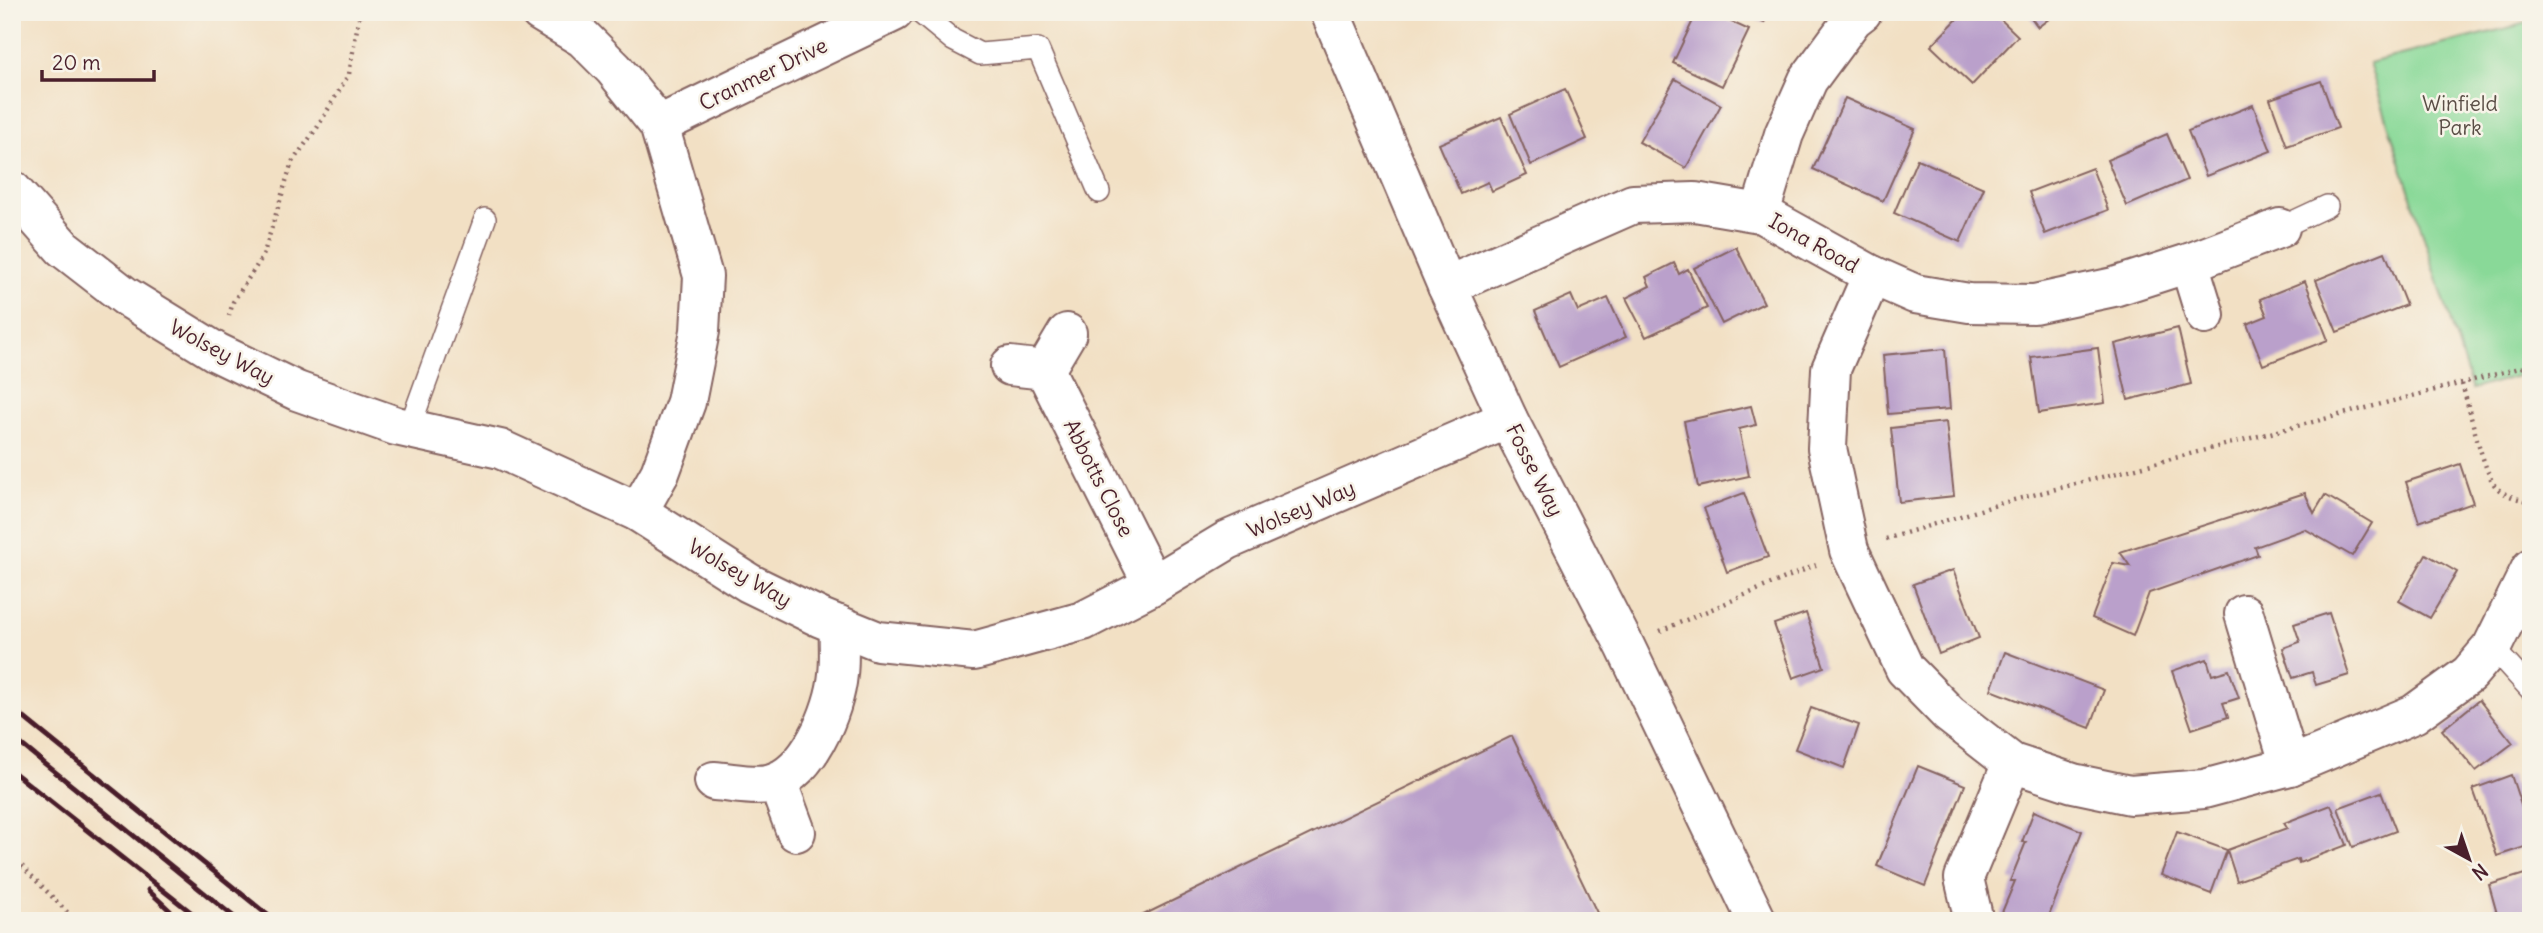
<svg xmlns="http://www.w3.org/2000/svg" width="2543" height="933" viewBox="0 0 2543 933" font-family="Delius,sans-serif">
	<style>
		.green { fill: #89d998; stroke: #6a7c62; stroke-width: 2 }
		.building { fill: #baa0cb }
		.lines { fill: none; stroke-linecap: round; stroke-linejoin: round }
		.lane-casing { stroke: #856361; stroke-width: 24 }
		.street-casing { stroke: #856361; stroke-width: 42 }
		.secondary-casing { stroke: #856361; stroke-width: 42 }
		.path { stroke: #856361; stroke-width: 4.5; stroke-dasharray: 2 5; stroke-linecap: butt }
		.lane { stroke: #fff; stroke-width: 21 }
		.street { stroke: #fff; stroke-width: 38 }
		.secondary { stroke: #fff; stroke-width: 38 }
		.rail { stroke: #4a1f2b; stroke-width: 5 }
		.labels { text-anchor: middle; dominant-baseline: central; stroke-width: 5; stroke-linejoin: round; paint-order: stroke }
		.street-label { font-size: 21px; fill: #4a1f2b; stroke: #f7f3e8 }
		.park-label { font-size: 21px; fill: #5a4e46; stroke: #f7f3e8 }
	</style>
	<rect width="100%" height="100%" fill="#f7f3e8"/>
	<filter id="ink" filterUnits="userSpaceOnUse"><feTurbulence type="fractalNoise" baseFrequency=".0143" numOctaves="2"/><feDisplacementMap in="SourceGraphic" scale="14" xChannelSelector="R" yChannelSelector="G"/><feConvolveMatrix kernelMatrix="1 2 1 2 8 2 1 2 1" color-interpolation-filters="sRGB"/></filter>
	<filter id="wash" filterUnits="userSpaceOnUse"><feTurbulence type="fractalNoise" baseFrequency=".00686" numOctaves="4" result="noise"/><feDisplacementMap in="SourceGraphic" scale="28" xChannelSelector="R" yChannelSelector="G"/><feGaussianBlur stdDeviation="1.57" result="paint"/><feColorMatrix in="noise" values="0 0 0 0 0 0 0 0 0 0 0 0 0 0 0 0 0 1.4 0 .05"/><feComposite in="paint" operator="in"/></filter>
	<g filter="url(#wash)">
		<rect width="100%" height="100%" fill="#f2e0c4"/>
		<path class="green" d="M2531,22V372L2472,389L2369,63Z"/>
		<g id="blocks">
			<g class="building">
				<path d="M1697,12H1710L1749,30L1722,86L1673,63Z"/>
				<path d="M1738,12H1769L1764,23Z"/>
				<path d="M1964,12H1993L2018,36L1972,85L1931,46Z"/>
				<path d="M2027,12H2058L2038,27Z"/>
				<path d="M1675,79L1721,105L1686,168L1639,142Z"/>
				<path d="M2321,81L2338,128L2287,146L2270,99Z"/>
				<path d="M1565,89L1587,139L1531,165L1510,114Z"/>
				<path d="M1845,98L1915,129L1883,201L1813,169Z"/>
				<path d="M2253,105L2271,151L2206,176L2188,131Z"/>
				<path d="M1501,117L1527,175L1492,191L1488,182L1461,194L1439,144Z"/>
				<path d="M2167,134L2187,180L2127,206L2107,160Z"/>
				<path d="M1917,159L1984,188L1960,242L1894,213Z"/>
				<path d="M2092,168L2108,210L2045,234L2029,192Z"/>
				<path d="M1736,247L1764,303L1722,324L1694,268Z"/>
				<path d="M2385,252L2406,305L2337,332L2316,280Z"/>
				<path d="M1674,263L1679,274L1688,269L1707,308L1646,337L1626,298L1650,286L1646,277Z"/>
				<path d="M2305,281L2328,340L2263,365L2247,324L2267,316L2260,299Z"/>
				<path d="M1571,295L1578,311L1608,298L1626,337L1559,367L1535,311Z"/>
				<path d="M2178,328L2191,384L2128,400L2115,344Z"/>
				<path d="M2098,348L2105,403L2039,413L2031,357Z"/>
				<path d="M1945,349L1950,409L1888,414L1883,355Z"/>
				<path d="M1751,406L1756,425L1739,429L1749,476L1698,487L1684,421Z"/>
				<path d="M1946,422L1954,496L1899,502L1891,428Z"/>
				<path d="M2460,464L2473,503L2419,522L2406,482Z"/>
				<path d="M1744,493L1768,557L1727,572L1704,508Z"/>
				<path d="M2305,493L2314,513L2325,495L2372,523L2352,556L2305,529L2255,547L2258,555L2149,593L2133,636L2092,618L2113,563L2130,566L2120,552Z"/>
				<path d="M2426,554L2457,572L2430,618L2399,601Z"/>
				<path d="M1953,570L1979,638L1939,654L1913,584Z"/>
				<path d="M1806,613L1824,667L1793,678L1774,624Z"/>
				<path d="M2329,613L2349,675L2316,685L2312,672L2293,678L2283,648L2300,642L2294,624Z"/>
				<path d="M2005,652L2104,690L2090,728L1991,690Z"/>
				<path d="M2207,659L2212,675L2229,670L2239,698L2223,703L2228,717L2192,729L2172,671Z"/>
				<path d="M2479,700L2513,743L2476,771L2442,730Z"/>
				<path d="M1811,708L1859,725L1844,768L1795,749Z"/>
				<path d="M1512,736L1601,921H1131Z"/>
				<path d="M1918,766L1965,785L1925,886L1877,866Z"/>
				<path d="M2511,775L2531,835V845L2497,856L2473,789Z"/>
				<path d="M2381,792L2396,831L2353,847L2338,808Z"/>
				<path d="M2331,805L2347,845L2299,863L2298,859L2237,881L2227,850L2287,828L2284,823Z"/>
				<path d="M2034,811L2082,831L2047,921H2009L2000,917L2015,881H2010L2026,842H2022Z"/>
				<path d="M2177,832L2227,850L2211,894L2161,875Z"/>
				<path d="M2531,872V918L2520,921H2499L2489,885Z"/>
			</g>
		</g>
	</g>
	<g filter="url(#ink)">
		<use href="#blocks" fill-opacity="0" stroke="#856361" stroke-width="2"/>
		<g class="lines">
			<g class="lane-casing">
				<g id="lane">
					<path d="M919,12L953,40L980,54L1038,49L1099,192"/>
					<path d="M2280,228L2327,206"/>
					<path d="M409,429L485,219"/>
					<path d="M2492,647L2531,690"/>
				</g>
			</g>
			<g class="street-casing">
				<g id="street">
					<path d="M540,12L583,38L614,69L659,125L703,276L700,331L686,402L660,473L638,512"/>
					<path d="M659,125L894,12"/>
					<path d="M12,190L63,248L125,296L216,352L297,391L396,426L500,449L638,512L749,583L821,618L878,641L974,651L1083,621L1153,585L1228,540L1508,419"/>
					<path d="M1760,213L1784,134L1808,80L1853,19L1862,12"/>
					<path d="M2189,263L2205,315"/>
					<path d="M1872,275L1831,369L1827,448L1849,550L1905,669L1949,714L2012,763L2073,783L2130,795L2204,789L2290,766L2414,714L2469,674L2492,647L2531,568"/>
					<path d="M1447,286L1633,204L1695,202L1760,213L1872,275L1915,294L1969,303L2034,304L2114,287L2189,263L2280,228"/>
					<path d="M1010,366L1045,370L1067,333"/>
					<path d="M1045,370L1153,585"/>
					<path d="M2244,614L2290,766"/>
					<path d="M714,781C731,782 752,787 768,784C808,776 835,710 838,674C840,658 838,641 839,625"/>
					<path d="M777,781L796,832"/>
					<path d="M1972,912L1964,878L2012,763"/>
				</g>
			</g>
			<g class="secondary-casing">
				<path id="secondary" d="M1330,12L1447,286L1508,419L1625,646L1757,921"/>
			</g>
			<g class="path">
				<path d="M229,316L233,302L263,256L292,162L317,128L349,74L360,12"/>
				<path d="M2462,384C2468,404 2484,474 2496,487C2505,496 2519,500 2531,501"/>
				<path d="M1886,539L2006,502L2531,365"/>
				<path d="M1660,631L1816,565"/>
				<path d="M12,856L76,921"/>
			</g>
			<use href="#lane" class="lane"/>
			<use href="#street" class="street"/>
			<use href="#secondary" class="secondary"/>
			<g class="rail">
				<path d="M12,708L275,921"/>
				<path d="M12,737L239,921"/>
				<path d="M12,771L202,921"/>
				<path d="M148,890L181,921"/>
			</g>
		</g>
	</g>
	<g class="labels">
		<g class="street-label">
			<text transform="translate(763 74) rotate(-26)">Cranmer Drive</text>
			<text transform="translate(1814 243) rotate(29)">Iona Road</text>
			<text transform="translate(222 352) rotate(28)">Wolsey Way</text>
			<text transform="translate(1535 470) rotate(63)">Fosse Way</text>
			<text transform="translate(1099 478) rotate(63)">Abbotts Close</text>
			<text transform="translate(1301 509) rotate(-23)">Wolsey Way</text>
			<text transform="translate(740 573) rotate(30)">Wolsey Way</text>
		</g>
		<g class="park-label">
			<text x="2460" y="103">Winfield<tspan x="2460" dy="24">Park</tspan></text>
		</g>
	</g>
	<rect width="2543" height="933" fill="none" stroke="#f7f3e8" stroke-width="42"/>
	<g transform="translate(2469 859) rotate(140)" stroke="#f7f3e8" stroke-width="5" paint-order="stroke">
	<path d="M0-5L12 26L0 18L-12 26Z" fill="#4a1f2b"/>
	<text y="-10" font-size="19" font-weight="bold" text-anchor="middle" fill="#4a1f2b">N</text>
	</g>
	<path d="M42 70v10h112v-10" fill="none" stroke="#4a1f2b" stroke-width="3.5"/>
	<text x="52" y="70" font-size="21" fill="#4a1f2b" stroke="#f7f3e8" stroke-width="5" paint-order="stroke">20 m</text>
</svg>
